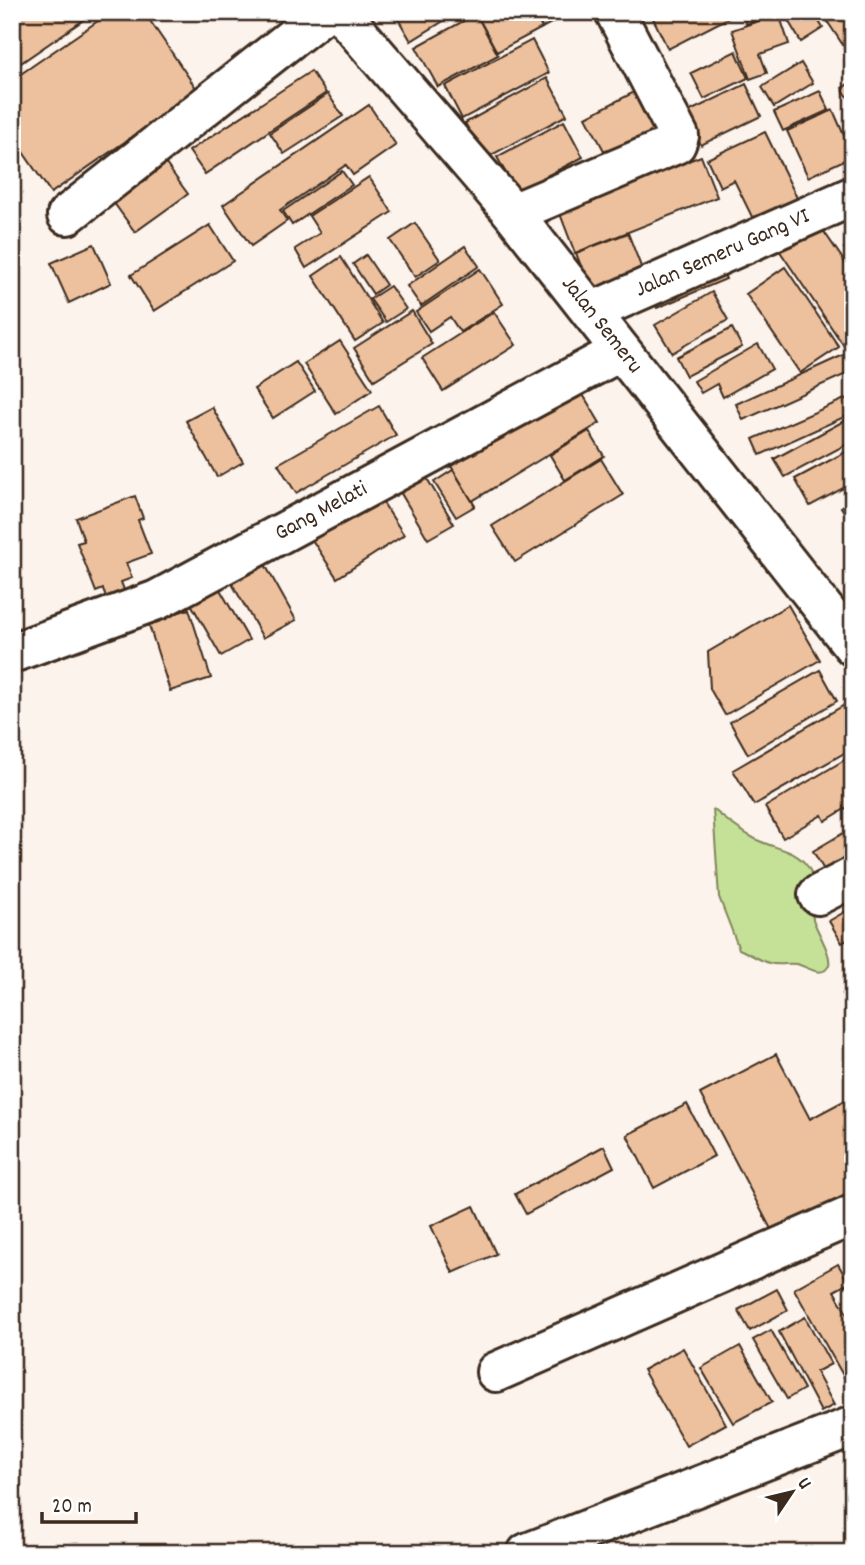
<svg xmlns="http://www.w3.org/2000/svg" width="865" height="1565" viewBox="0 0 865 1565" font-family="Dekko,sans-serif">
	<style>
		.green { fill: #c5e198; stroke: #80865b; stroke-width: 2 }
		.building { fill: #eec19e; stroke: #3b2a1e; stroke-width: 2 }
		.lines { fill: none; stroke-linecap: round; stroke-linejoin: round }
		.minor-casing { stroke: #3b2a1e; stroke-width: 44 }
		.highway-casing { stroke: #3b2a1e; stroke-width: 44 }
		.minor { stroke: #fff; stroke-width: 38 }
		.highway { stroke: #fff; stroke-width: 38 }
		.labels { text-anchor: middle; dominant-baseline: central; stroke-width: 7; stroke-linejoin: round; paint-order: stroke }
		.street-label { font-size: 23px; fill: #3b2a1e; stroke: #fff }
	</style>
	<rect width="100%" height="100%" fill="#fcf3ec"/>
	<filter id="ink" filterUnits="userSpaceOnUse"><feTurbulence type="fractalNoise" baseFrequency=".0143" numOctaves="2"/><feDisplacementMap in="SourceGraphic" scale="14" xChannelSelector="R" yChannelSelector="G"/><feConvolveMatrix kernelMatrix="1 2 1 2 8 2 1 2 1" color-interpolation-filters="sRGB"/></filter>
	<g filter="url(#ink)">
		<path class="green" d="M713,809C727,821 740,831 757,840C776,849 795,849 808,867C818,881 809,903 813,919C816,930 832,954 829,965C823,980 805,965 796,964C787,963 778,966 769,963C759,960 749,953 739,949L719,897Z"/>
		<g class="building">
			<path d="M12,12H95L12,69Z"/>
			<path d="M111,12H144L198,91L51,193L12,136V80Z"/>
			<path d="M394,12H458L411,41Z"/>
			<path d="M492,12H534L542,28L497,52L479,19Z"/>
			<path d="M534,12H572L542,28Z"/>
			<path d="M650,12H735L736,14L668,49Z"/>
			<path d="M742,12H777V13L746,24Z"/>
			<path d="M783,12H813L823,28L801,42Z"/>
			<path d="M826,12L853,13V47L847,51L823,15Z"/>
			<path d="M476,14L498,55L438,87L416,47Z"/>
			<path d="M779,14L789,44L760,54L767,73L750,79L732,30Z"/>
			<path d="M532,40L549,73L462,119L445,86Z"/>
			<path d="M853,49V67L845,55Z"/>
			<path d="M736,51L748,78L704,99L691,73Z"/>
			<path d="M801,63L813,83L774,107L762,87Z"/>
			<path d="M311,71L326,93L205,174L189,151Z"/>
			<path d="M547,78L567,115L484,159L465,123Z"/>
			<path d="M853,81V105L842,88Z"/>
			<path d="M746,84L761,116L701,145L686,113Z"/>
			<path d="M638,90L661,134L609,160L586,117Z"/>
			<path d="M820,91L829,110L783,131L774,112Z"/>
			<path d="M328,94L343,116L284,154L270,133Z"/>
			<path d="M369,105L396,145L353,175L346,165L280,210L287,221L251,246L223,205Z"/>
			<path d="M833,110L853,156L808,177L787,131Z"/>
			<path d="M564,121L583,157L516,192L497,157Z"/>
			<path d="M765,132L799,202L755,223L734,180L720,187L707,159Z"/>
			<path d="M701,156L717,197L575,253L559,211Z"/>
			<path d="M166,164L188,194L135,232L114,203Z"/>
			<path d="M342,171L352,185L292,225L283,211Z"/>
			<path d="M369,177L392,212L306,268L295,249L320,233L309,216Z"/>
			<path d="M816,220L853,274V346L846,349L777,247Z"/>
			<path d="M415,223L440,260L415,277L390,240Z"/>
			<path d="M210,225L233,261L154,311L131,275Z"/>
			<path d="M628,233L643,272L591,292L576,253Z"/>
			<path d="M853,242V261L844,248Z"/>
			<path d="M94,244L111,283L69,303L51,263Z"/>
			<path d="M465,246L479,266L421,306L407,286Z"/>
			<path d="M366,255L386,285L373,294L353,264Z"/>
			<path d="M341,257L383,323L355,341L313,276Z"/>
			<path d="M718,261L726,279L657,308L649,288Z"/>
			<path d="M785,267L839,347L800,373L746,294Z"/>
			<path d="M480,269L503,304L460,332L450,317L429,331L416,312Z"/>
			<path d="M390,286L406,309L386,322L370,299Z"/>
			<path d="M712,292L728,320L672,353L655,325Z"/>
			<path d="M412,311L432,344L374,380L354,348Z"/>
			<path d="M494,312L516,345L443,391L422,358Z"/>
			<path d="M732,328L742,347L686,376L676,357Z"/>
			<path d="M340,341L372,390L336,414L304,364Z"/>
			<path d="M758,344L772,369L723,397L717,384L701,393L694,381Z"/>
			<path d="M848,353L853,371L743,420L736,404Z"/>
			<path d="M296,362L315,391L273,418L254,389Z"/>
			<path d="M576,383L600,423L472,501L448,461Z"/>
			<path d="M847,398L853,413L760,455L753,439Z"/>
			<path d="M379,406L396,435L296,493L278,464Z"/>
			<path d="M212,407L243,462L217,477L186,421Z"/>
			<path d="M853,416V441L785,477L774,459Z"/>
			<path d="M589,431L604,456L565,480L550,455Z"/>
			<path d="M853,448V483L810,506L795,479Z"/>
			<path d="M601,459L623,495L515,562L492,526Z"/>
			<path d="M422,470L454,524L428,539L396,485Z"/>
			<path d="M453,470L475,506L456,517L434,482Z"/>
			<path d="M135,496L143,518L138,520L151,554L126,563L132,578L121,582L126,595L108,602L103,589L96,592L77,543L84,541L76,518Z"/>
			<path d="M380,498L404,535L337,578L307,532Z"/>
			<path d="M853,500V525L841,507Z"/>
			<path d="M263,561L296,620L263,638L230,580Z"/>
			<path d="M218,586L249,640L221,656L190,602Z"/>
			<path d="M788,605L820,660L725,715L710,689L708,652Z"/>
			<path d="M189,609L211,678L170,691L148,622Z"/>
			<path d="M820,670L837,701L748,754L730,722Z"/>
			<path d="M853,700V748L754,805L733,770Z"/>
			<path d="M853,755V804L825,821L822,815L783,838L765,807Z"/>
			<path d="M845,832L853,845V863L828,877L813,851Z"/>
			<path d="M853,907V937L842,943L829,921Z"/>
			<path d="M853,988V1010L843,994Z"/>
			<path d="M776,1054L810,1119L853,1096V1191L773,1233L700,1094Z"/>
			<path d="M687,1104L714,1156L654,1188L627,1135Z"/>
			<path d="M604,1146L614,1167L526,1214L515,1194Z"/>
			<path d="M474,1206L496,1254L453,1273L431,1226Z"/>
			<path d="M838,1264L849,1283L834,1291L853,1324V1393L794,1289Z"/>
			<path d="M777,1289L788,1310L750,1331L738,1310Z"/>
			<path d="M805,1317L831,1364L816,1372L834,1405L821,1412L779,1332Z"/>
			<path d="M771,1330L804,1389L787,1399L753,1340Z"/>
			<path d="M740,1346L772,1402L733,1423L701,1368Z"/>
			<path d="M683,1348L726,1424L686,1446L643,1370Z"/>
		</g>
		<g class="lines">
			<g class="minor-casing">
				<g id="minor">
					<path d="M513,213L676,144L679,136L615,12"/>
					<path d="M67,215L325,12"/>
					<path id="s1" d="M591,312L853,196"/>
					<path id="s2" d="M12,653L157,600L621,351"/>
					<path d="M818,895L853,877"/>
					<path d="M496,1372L853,1215"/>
					<path d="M527,1553L853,1426"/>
				</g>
			</g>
			<g class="highway-casing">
				<g id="highway">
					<path id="s3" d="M340,12L513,213L853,646"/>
				</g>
			</g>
			<use href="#minor" class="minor"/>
			<use href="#highway" class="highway"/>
		</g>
	</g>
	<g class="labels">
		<g class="street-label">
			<text stroke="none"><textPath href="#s1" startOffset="144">Jalan Semeru Gang VI</textPath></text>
			<text stroke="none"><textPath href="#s3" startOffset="408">Jalan Semeru</textPath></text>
			<text stroke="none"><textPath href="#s2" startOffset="341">Gang Melati</textPath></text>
		</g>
	</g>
	<rect width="865" height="1565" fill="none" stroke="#fff" stroke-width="42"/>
	<rect x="21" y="21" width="823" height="1523" fill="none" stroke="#3b2a1e" stroke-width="2.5" filter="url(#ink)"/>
	<g transform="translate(792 1492) rotate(55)" stroke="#ffffff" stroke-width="5" paint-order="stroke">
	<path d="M0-5L12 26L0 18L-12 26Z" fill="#3b2a1e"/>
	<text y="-10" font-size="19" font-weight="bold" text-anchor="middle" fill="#3b2a1e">U</text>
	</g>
	<path d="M42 1512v10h94v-10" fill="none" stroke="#3b2a1e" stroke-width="3.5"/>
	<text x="52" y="1512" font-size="21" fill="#3b2a1e" stroke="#ffffff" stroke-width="5" paint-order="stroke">20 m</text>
</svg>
